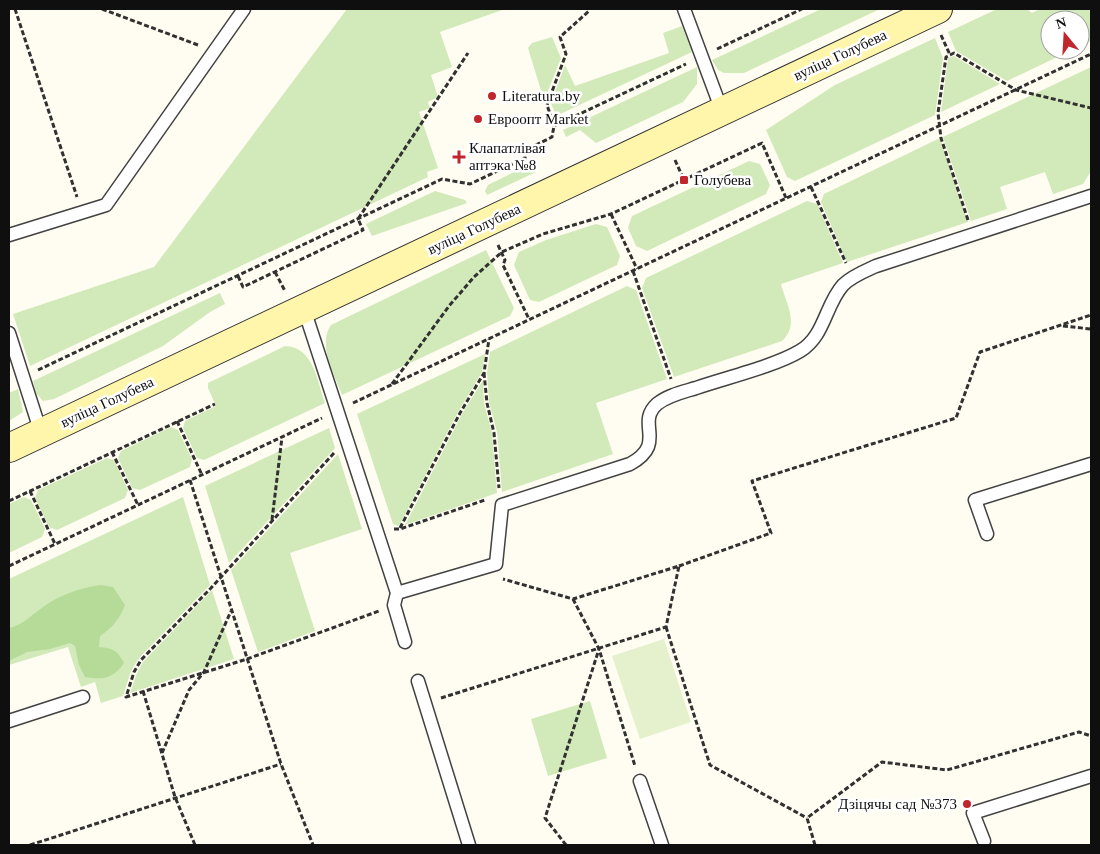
<svg xmlns="http://www.w3.org/2000/svg" width="1100" height="854" viewBox="0 0 1100 854" font-family="Georgia,serif">
	<style>
		.green { fill: #d2eaba }
		.forest { fill: #b6db99 }
		.pitch { fill: #e4f1cc }
		.lines { fill: none; stroke-linecap: round; stroke-linejoin: round }
		.service-casing { stroke: #424242; stroke-width: 15 }
		.secondary-casing { stroke: #313131; stroke-width: 30 }
		.path { stroke: #313131; stroke-width: 3; stroke-dasharray: 5 2.5; stroke-linecap: butt }
		.service { stroke: #fff; stroke-width: 12 }
		.secondary { stroke: #fff6ac; stroke-width: 28 }
		.poi-dot { fill: #c0262c; stroke: #fff; stroke-width: 2 }
		.labels { text-anchor: middle; dominant-baseline: central; stroke-width: 5; stroke-linejoin: round; paint-order: stroke }
		.street-label { font-size: 15px; fill: #0f0f0f; stroke: #fff }
		.poi-label { font-size: 15px; fill: #0f0f0f; stroke: #fff; text-anchor: start }
	</style>
	<rect width="100%" height="100%" fill="#fffcf1"/>
	<g class="green">
		<path d="M347,9H505L440,32L452,67L431,75L438,97L428,102L430,108L419,112L438,168L427,172L428,177L30,366L13,314L154,267Z"/>
		<path d="M821,9H880L744,73H724L718,70L712,60Z"/>
		<path d="M997,9H1027L1032,13L1040,9H1091V41L1080,46V20H1050V50H1072L1007,81L956,51L948,32Z"/>
		<path d="M682,26L692,52L556,116L551,103L565,65L575,86L669,53L663,33Z"/>
		<path d="M552,37L561,58L546,96L543,97L528,48L532,43Z"/>
		<path d="M935,38L943,58L935,115L795,181L787,177L766,130L835,85Z"/>
		<path d="M954,56L1000,84L941,112L948,58Z"/>
		<path d="M697,67V84L683,102L596,143L580,130L566,137L563,130Z"/>
		<path d="M1091,67V171L1083,184L1053,194L1045,172L1000,187L1007,209L971,221L943,137Z"/>
		<path d="M940,138L968,222L847,262L821,202L824,194Z"/>
		<path d="M536,161V172L487,195L485,191L488,185Z"/>
		<path d="M749,161L760,164L770,185L766,194L647,251L636,246L628,228L632,216Z"/>
		<path d="M435,191L465,200L467,203L372,236L366,224Z"/>
		<path d="M807,201L817,204L843,263L781,284C786,304 800,324 782,341L674,377L642,288L646,278Z"/>
		<path d="M596,224L607,227L620,256L617,265L539,302L530,300L514,265L519,252L546,240Z"/>
		<path d="M486,250L514,308L510,316L342,395C335,376 317,344 331,325Z"/>
		<path d="M627,286L636,290L667,379L596,403L613,454L502,492L497,432L489,402L487,373L490,352Z"/>
		<path d="M220,293L225,304L210,312L163,346L54,399L43,401L36,393L33,381Z"/>
		<path d="M285,346C314,347 317,381 325,403L204,460L197,458L183,428L185,421L216,406L208,388V383Z"/>
		<path d="M485,354L482,372L458,412L399,526L393,524L357,414Z"/>
		<path d="M483,380L484,403L492,433L497,493L405,525L462,414Z"/>
		<path d="M18,389L23,412L9,421V393Z"/>
		<path d="M171,427L178,430L192,459L190,467L140,490L132,488L118,458L121,451Z"/>
		<path d="M329,428L335,448L229,563L205,486Z"/>
		<path d="M338,454L362,529L290,553L315,631L258,652L231,570Z"/>
		<path d="M107,458L114,460L128,490L125,498L57,530L49,527L35,498L38,490Z"/>
		<path d="M24,497L31,500L45,529L42,537L9,553V504Z"/>
		<path d="M183,497L210,585L139,658L131,671L123,696L101,703L95,682L81,687L68,647L9,665V579Z"/>
		<path d="M212,590L234,659L130,693L137,673L143,662Z"/>
		<path d="M590,701L607,758L548,776L531,719Z"/>
	</g>
	<path class="forest" d="M101,585L113,587L125,605C119,620 113,627 100,636L99,647C113,648 118,651 124,663C113,679 103,680 85,677L79,665L75,646L70,643L50,649L27,652L9,661V628C22,625 28,618 39,610C57,596 78,588 101,585Z"/>
	<path class="pitch" d="M664,639L691,722L640,739L612,656Z"/>
	<g class="lines">
		<g class="service-casing">
			<g id="service">
				<path d="M684,9L722,111"/>
				<path d="M9,235L106,205L244,9"/>
				<path d="M304,309L397,593L394,605L405,642"/>
				<path d="M9,333L41,433"/>
				<path d="M987,534L975,500L1091,464"/>
				<path d="M397,593L496,564L502,505L630,464C668,443 635,424 657,404C668,395 683,392 696,388C725,378 775,366 800,351C825,336 825,305 843,285C852,276 865,271 876,266L1091,196"/>
				<path d="M418,681L469,845"/>
				<path d="M9,721L83,697"/>
				<path d="M640,781L662,845"/>
				<path d="M984,841L973,813L1091,776"/>
			</g>
		</g>
		<g class="secondary-casing">
			<path id="secondary" d="M9,448L938,9"/>
		</g>
		<g class="path">
			<path d="M15,9L77,197"/>
			<path d="M102,9L198,45"/>
			<path d="M941,35L950,55"/>
			<path d="M717,49L802,9"/>
			<path d="M554,126L547,105L566,54L560,37L589,11L588,9"/>
			<path d="M675,160L684,180"/>
			<path d="M811,187L846,263"/>
			<path d="M611,214L637,269"/>
			<path d="M968,220L941,138L938,113L946,57L954,53L1016,90L1091,108"/>
			<path d="M498,245L505,260L503,265L529,319"/>
			<path d="M633,271L671,379"/>
			<path d="M275,272L285,291"/>
			<path d="M238,276L243,287L363,230L358,219L468,53"/>
			<path d="M1063,326L1091,329"/>
			<path d="M38,370L442,179L470,184L525,158L526,150L552,137L554,126L686,64"/>
			<path d="M484,373L487,403L494,433L499,488"/>
			<path d="M392,384L449,306L474,277L502,252L543,234L611,214L762,143L786,198"/>
			<path d="M353,403L1091,54"/>
			<path d="M177,421L202,475"/>
			<path d="M112,452L138,505"/>
			<path d="M334,453L211,588L141,660L134,672L126,697L247,659L379,611"/>
			<path d="M190,480L281,764L313,845"/>
			<path d="M30,491L55,544"/>
			<path d="M9,501L215,404"/>
			<path d="M272,520L282,437"/>
			<path d="M400,528L460,413L484,373L489,339"/>
			<path d="M394,529H400L485,500"/>
			<path d="M9,566L322,418"/>
			<path d="M679,566L771,533L752,481L956,418L980,352L1091,315"/>
			<path d="M573,599L599,649L635,766"/>
			<path d="M666,627L710,765L807,818"/>
			<path d="M143,691L175,797L195,845"/>
			<path d="M441,698L666,627L679,566L573,599L503,579"/>
			<path d="M162,753L189,690L204,672L231,611"/>
			<path d="M30,845L281,764"/>
			<path d="M566,845L545,818L599,649"/>
			<path d="M815,845L807,818L882,762L947,770L1079,732L1091,736"/>
		</g>
		<use href="#service" class="service"/>
		<use href="#secondary" class="secondary"/>
	</g>
	<g class="poi-dot">
		<circle cx="492" cy="96" r="5"/>
		<circle cx="478" cy="119" r="5"/>
		<path d="M456.5 149.5h5v5h5v5h-5v5h-5v-5h-5v-5h5z"/>
		<rect x="679" y="175" width="10" height="10" rx="2.5"/>
		<circle cx="967" cy="804" r="5"/>
	</g>
	<g class="labels">
		<g class="street-label">
			<text transform="translate(840 55) rotate(-25)">вуліца Голубева</text>
			<text transform="translate(474 229) rotate(-25)">вуліца Голубева</text>
			<text transform="translate(107 402) rotate(-25)">вуліца Голубева</text>
		</g>
		<g class="poi-label">
			<text x="502" y="96">Literatura.by</text>
			<text x="488" y="119">Евроопт Market</text>
			<text x="469" y="148">Клапатлівая<tspan x="469" dy="17">аптэка №8</tspan></text>
			<text x="694" y="180">Голубева</text>
			<text x="957" y="804" text-anchor="end">Дзіцячы сад №373</text>
		</g>
	</g>
	<rect width="1100" height="854" fill="none" stroke="#0f0f0f" stroke-width="20"/>
	<g transform="translate(1065 35) rotate(342)"><circle r="24" fill="#ffffff" stroke="#9f9f9f"/>
	<path d="M0-4L9 19L0 12L-9 19Z" fill="#c0262c"/>
	<text y="-8" font-size="14" font-weight="bold" text-anchor="middle" fill="#0f0f0f">N</text>
	</g>
</svg>
